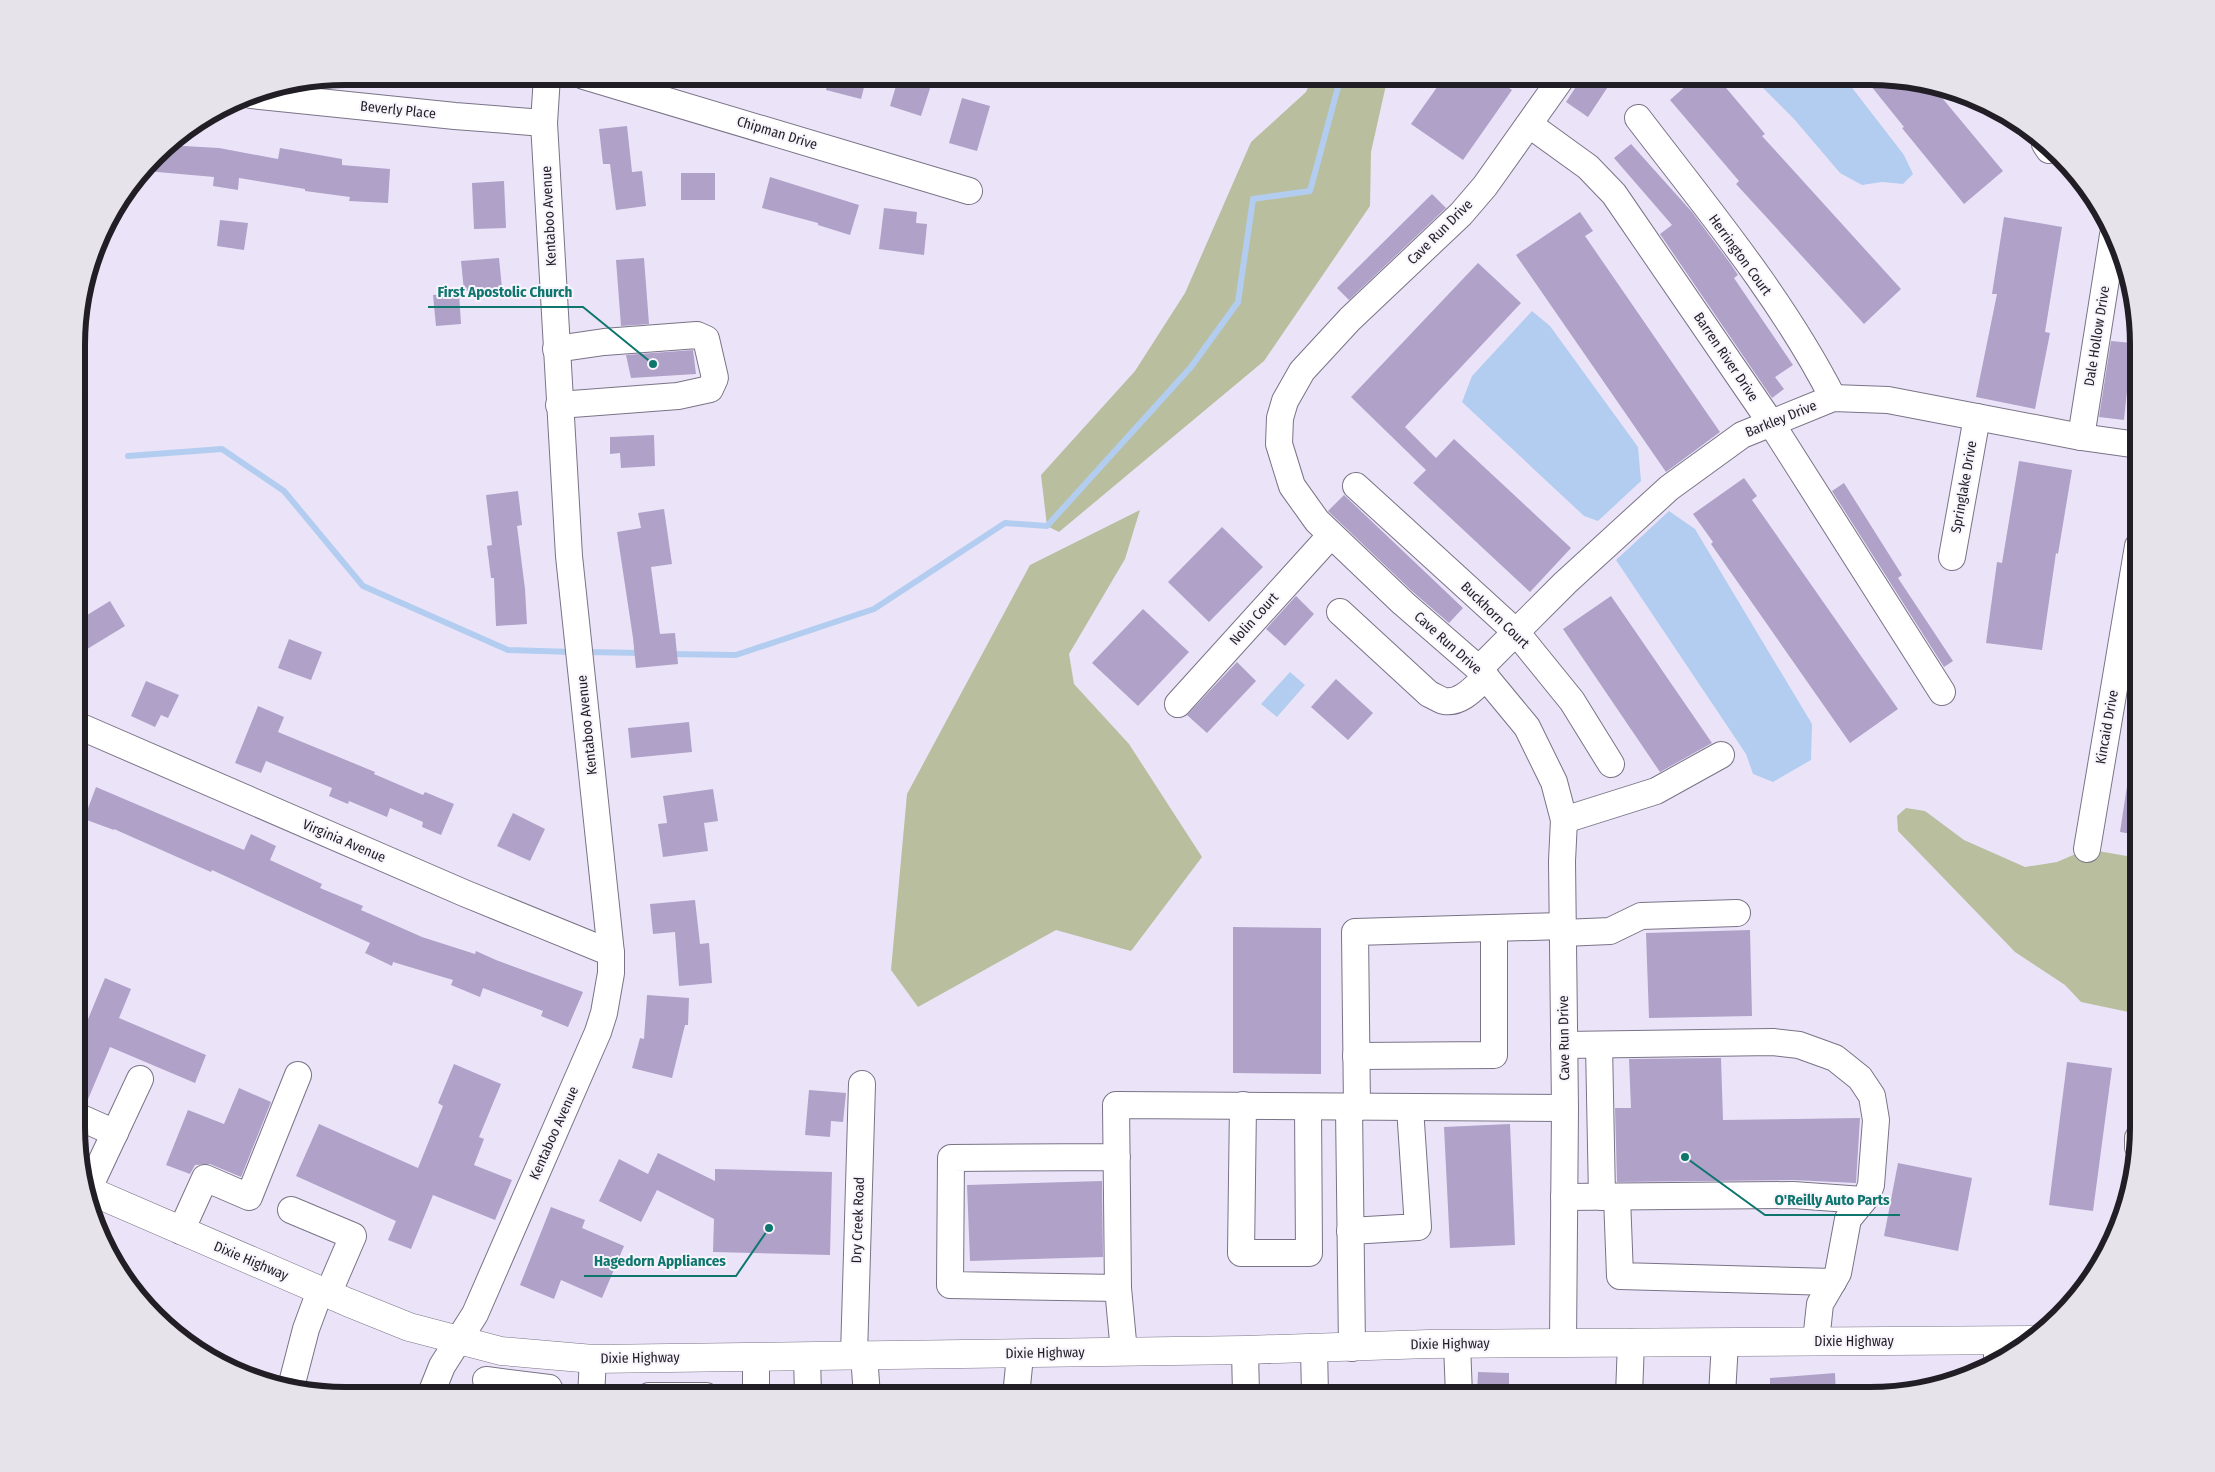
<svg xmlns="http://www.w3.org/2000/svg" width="2215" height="1472" viewBox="0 0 2215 1472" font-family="'Fira Sans Condensed',sans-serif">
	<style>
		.green { fill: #b9bf9e }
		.water { fill: #b3cdf0 }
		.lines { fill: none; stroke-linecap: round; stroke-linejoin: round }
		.stream { stroke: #b3cdf0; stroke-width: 6 }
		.building { fill: #afa1c8 }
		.minor-casing { stroke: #7a7386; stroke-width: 28 }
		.major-casing { stroke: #7a7386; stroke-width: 29 }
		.minor { stroke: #fff; stroke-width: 26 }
		.major { stroke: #fff; stroke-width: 28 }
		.labels { text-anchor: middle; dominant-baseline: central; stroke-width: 4; stroke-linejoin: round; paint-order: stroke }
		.street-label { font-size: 14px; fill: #211e26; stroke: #f7f4fc }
		.rim { fill: none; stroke: #211e26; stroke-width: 6 }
		.leader { fill: none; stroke: #0f766e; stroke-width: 2 }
		.callout-dot { fill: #0f766e; stroke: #f7f4fc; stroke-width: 2 }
		.callout-label { font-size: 15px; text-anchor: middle; font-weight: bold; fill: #0f766e; stroke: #f7f4fc; stroke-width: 4; stroke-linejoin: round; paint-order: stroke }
	</style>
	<rect width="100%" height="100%" fill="#ebe4f9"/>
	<g class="green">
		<path d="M1313,76H1388L1371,152L1370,206L1264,361L1059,532L1047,526L1041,475L1135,371L1185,293L1251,142L1306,92Z"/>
		<path d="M1140,510L1125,559L1069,654L1074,684L1129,744L1202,857L1131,951L1056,930L918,1007L891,970L907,794L1030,565Z"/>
		<path d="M1906,808L1925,811L1964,840L2025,867L2057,862L2087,849L2138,858V1014L2081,1002L2065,985L2015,952L1898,831L1897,816Z"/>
	</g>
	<g class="water">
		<path d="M1753,76H1843L1904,155L1913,174L1903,184L1882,182L1862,185L1840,173L1794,119L1758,83Z"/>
		<path d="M1532,311L1550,326L1638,447L1641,481L1598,521L1584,516L1462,402L1472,376Z"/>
		<path d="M1669,511L1695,529L1812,724L1811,760L1773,782L1753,774L1746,754L1616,560Z"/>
		<path d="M1290,672L1305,685L1277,717L1261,704Z"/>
	</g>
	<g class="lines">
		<g class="stream">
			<path d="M128,456L222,449L284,491L363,586L508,650L573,652"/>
			<path d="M585,652L643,653"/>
			<path d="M670,654L736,655L874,609L1005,523L1047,526L1191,367L1238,302L1253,199L1310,191L1341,76"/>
		</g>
	</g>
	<g class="building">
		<path d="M829,76H867L861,99L826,90Z"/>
		<path d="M899,76H934L921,116L890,106Z"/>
		<path d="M1445,76H1493L1512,90L1463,160L1411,124Z"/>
		<path d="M1583,76H1615L1588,117L1566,102Z"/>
		<path d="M1697,76H1716L1765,134L1762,136L1901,289L1864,324L1736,184L1739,181L1670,100Z"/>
		<path d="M1863,76L1933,87L2003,171L1964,204L1902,128L1904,127Z"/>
		<path d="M962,98L990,106L977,151L949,143Z"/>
		<path d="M627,126L632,172L642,171L646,206L616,210L610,164H603L599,129Z"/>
		<path d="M1631,144L1692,212L1730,263L1738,275L1734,278L1793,365L1775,377L1784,389L1772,398L1660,234L1672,225L1614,158Z"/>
		<path d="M166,145L219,148L278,159L280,148L342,159V165L390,169L388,203L349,201L350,197L305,191V189L239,178L238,190L213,186L214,177L146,171Z"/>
		<rect x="681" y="173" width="34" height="27"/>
		<path d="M770,177L859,205L850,235L818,225V223L762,208Z"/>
		<path d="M504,181L506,228L474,229L472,183Z"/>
		<path d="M1432,194L1446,208L1349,300L1337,288Z"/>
		<path d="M884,208L917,212L916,223L927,224L924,255L879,249Z"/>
		<path d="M1580,212L1593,231L1585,236L1720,432L1666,472L1516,255Z"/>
		<path d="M2004,217L2062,227L2045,332L2050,333L2035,409L1976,397L1997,294H1992Z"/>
		<path d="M220,220L248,223L244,250L217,246Z"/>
		<path d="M499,258L502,288L464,291L461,261Z"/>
		<path d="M644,258L649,324L621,326L616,260Z"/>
		<path d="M1478,263L1521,303L1405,427L1436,458L1454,439L1571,548L1530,592L1413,483L1426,470L1351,397Z"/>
		<path d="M459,293L461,324L436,326L433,295Z"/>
		<path d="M2111,341L2132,343L2124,420L2099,417Z"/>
		<path d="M693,350L696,374L631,378L626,355Z"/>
		<path d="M654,435L655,466L621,468L620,453L610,454V437Z"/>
		<path d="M2019,461L2072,470L2058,554L2056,553L2042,650L1986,643L1997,562L2002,563Z"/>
		<path d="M1744,478L1757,496L1752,500L1898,709L1850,743L1711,544L1713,542L1693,514Z"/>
		<path d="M1844,483L1902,575L1898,578L1953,661L1944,667L1832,491Z"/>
		<path d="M518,491L522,525L517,526L525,589L527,624L496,626L494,578H491L487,546L492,545L486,495Z"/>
		<path d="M1344,495L1463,608L1449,623L1413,592L1328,511Z"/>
		<path d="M664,509L672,564L651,567L660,634L675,633L678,664L636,668L633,638L617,532L641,528L638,513Z"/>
		<path d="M1222,527L1263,567L1209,622L1168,582Z"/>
		<path d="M1296,596L1314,614L1285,646L1266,629Z"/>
		<path d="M1611,596L1712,743L1660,772L1563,629Z"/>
		<path d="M110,601L125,626L79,654V620Z"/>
		<path d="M1143,609L1189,652L1138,706L1092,663Z"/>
		<path d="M289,639L322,652L311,680L278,668Z"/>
		<path d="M1237,662L1256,681L1207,733L1187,715Z"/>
		<path d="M1336,679L1373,713L1348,740L1311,707Z"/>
		<path d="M146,681L179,695L168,718L161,715L155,727L131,716Z"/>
		<path d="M258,706L284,717L278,732L375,772L374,774L423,795L425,792L454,804L441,835L422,827L423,822L390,808L387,817L349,801L348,804L329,796L332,788L266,761L261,773L235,763Z"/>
		<path d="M689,722L692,752L631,758L628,728Z"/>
		<path d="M2129,773L2138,774V835L2120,832Z"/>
		<path d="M96,787L244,850L251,834L276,846L270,860L322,884L320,888L363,906L361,910L422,937L475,954L476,951L496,960L583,992L568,1027L541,1016L543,1011L483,988L480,997L451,985L453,980L393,962L392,966L365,953L370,943L212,870L211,872L114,829V830L84,819Z"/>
		<path d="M713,789L718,821L704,823L708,851L663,857L658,824L667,823L663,796Z"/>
		<path d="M513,813L545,829L530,861L497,846Z"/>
		<path d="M695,900L700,944L709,943L712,983L679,986L675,932L653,934L650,904Z"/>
		<path d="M1233,927L1321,928V1074L1233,1073Z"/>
		<path d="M1750,930L1752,1016L1649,1018L1646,933Z"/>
		<path d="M105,978L131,989L119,1018L206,1055L195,1083L110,1047L86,1104L79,1102V1041Z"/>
		<path d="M647,995L689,998L688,1025H685L672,1078L632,1068L640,1038L644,1039Z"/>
		<path d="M1721,1058L1723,1120L1860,1118L1856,1183L1793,1180L1617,1182L1615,1108H1631L1629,1059Z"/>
		<path d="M2067,1062L2112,1068L2093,1211L2049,1205Z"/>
		<path d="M454,1064L501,1084L479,1137L484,1139L474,1165L512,1180L495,1220L433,1195L411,1249L388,1240L396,1221L296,1176L319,1124L418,1168L443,1106L438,1103Z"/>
		<path d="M239,1088L271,1102L241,1177L210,1164L195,1165L190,1174L166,1165L188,1110L224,1124Z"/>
		<path d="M809,1090L846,1093L843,1122L831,1121L830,1137L805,1135Z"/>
		<path d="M1510,1124L1515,1245L1450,1248L1444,1127Z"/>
		<path d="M658,1153L715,1181V1169L832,1172L830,1255L713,1252L714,1219L657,1190L641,1222L599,1201L619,1159L648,1174Z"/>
		<path d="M1898,1163L1972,1178L1958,1251L1884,1236Z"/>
		<path d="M1102,1181L1103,1257L970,1261L967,1185Z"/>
		<path d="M551,1207L585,1220L582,1228L624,1246L602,1298L561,1280L554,1299L520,1285Z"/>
		<path d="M1478,1372L1509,1373V1395H1477Z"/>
		<path d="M1835,1373L1836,1395H1770V1378Z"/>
	</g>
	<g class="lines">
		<g class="minor-casing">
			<g id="minor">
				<path d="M584,76L969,191"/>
				<path d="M251,95L455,116L544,123"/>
				<path d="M1638,118C1706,207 1782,298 1833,398"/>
				<path d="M1530,125L1588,167L1614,194L1771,423L1942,692"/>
				<path d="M2045,144L2049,150"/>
				<path d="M556,349L604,342L697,335L706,339L715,378L710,389L678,396L559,405"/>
				<path d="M2081,437L2113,235"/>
				<path d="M1356,486L1516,632L1572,701L1611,764"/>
				<path d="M1952,557L1977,417"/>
				<path d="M1340,612L1429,694C1434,696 1440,700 1444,701C1461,704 1475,687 1486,677"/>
				<path d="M1479,669L1565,583L1669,488L1742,435L1833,398L1888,400L2081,437L2138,445"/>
				<path d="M1178,704L1331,535"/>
				<path d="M79,726L464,893L611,953"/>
				<path d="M1564,820L1656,791L1721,755"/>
				<path d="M2087,849L2138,546"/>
				<path d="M1563,933L1610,931L1641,916L1737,913"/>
				<path d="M1564,1045L1773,1042L1799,1045L1835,1058L1860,1078L1872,1096L1876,1120L1871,1185L1867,1196L1848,1219L1838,1273L1820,1304L1816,1341"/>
				<path d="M1599,1045L1602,1197"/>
				<path d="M1356,1056L1494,1055V928"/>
				<path d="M1243,1105L1241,1253H1309L1308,1107"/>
				<path d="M1349,1108L1352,1348"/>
				<path d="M1357,1108L1355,932L1563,926"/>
				<path d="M79,1117L115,1133"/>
				<path d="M2138,1147V1138"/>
				<path d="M1117,1157L951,1158L950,1285L1118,1288L1116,1105L1565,1108"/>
				<path d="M88,1190L140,1079"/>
				<path d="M1564,1197L1793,1195L1863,1200"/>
				<path d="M1617,1197L1620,1276L1833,1282"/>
				<path d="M291,1210L353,1236L328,1294"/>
				<path d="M181,1231L205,1178L249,1197L298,1075"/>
				<path d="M1350,1231L1418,1227L1410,1108"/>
				<path d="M1118,1288L1124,1352"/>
				<path d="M1997,1340V1363"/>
				<path d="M1563,1343L1565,1108L1562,861L1564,820L1554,782L1527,727L1479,669L1403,603L1317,521L1292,486L1279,444L1280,418L1285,401L1302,371L1350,319L1461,214L1485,186L1563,76"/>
				<path d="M1457,1344L1459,1395"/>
				<path d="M1314,1348L1315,1395"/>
				<path d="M1245,1350L1246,1395"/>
				<path d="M854,1355L862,1084"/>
				<path d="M864,1355L867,1396"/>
				<path d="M807,1356L808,1396"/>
				<path d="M756,1357V1396"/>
				<path d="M486,1380L549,1388"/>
				<path d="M291,1387L306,1329L320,1291"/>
				<path d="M1629,1395L1631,1342"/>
				<path d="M1722,1395L1725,1342"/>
				<path d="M430,1396L442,1366L475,1314L598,1032L604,1013L611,973V953L569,556L544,123L547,76"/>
				<path d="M591,1396L593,1359"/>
				<path d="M649,1396H706"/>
				<path d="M1016,1396L1019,1366L1016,1353"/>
			</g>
		</g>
		<g class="major-casing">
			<path id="major" d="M88,1190L347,1302L409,1327L501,1351L593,1359L1245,1350L1429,1344L2032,1340"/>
		</g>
		<use href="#minor" class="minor"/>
		<use href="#major" class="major"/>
	</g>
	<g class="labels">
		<g class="street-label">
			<text transform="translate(398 110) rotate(6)">Beverly Place</text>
			<text transform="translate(777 133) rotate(17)">Chipman Drive</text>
			<text transform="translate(549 216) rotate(-93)">Kentaboo Avenue</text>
			<text transform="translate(1440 232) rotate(-45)">Cave Run Drive</text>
			<text transform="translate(1740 255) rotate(54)">Herrington Court</text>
			<text transform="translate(2097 336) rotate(-81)">Dale Hollow Drive</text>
			<text transform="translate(1726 357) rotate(56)">Barren River Drive</text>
			<text transform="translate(1781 419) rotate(-22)">Barkley Drive</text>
			<text transform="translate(1964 487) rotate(-80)">Springlake Drive</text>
			<text transform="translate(1495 615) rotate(44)">Buckhorn Court</text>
			<text transform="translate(1254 619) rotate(-48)">Nolin Court</text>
			<text transform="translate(1448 643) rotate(42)">Cave Run Drive</text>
			<text transform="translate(587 725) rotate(-96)">Kentaboo Avenue</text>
			<text transform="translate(2107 727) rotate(-80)">Kincaid Drive</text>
			<text transform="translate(344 841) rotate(23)">Virginia Avenue</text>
			<text transform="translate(1564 1038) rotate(-91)">Cave Run Drive</text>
			<text transform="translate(554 1133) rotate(-66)">Kentaboo Avenue</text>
			<text transform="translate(858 1220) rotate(-88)">Dry Creek Road</text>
			<text transform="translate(251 1261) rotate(23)">Dixie Highway</text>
			<text x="1854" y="1341">Dixie Highway</text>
			<text transform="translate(1450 1344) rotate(-1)">Dixie Highway</text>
			<text transform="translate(1045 1353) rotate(-1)">Dixie Highway</text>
			<text transform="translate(640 1358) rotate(-1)">Dixie Highway</text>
		</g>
	</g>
	<path d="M0 0H2215V1472H0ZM345 85H1870A260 260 0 0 1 2130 345V1127A260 260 0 0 1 1870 1387H345A260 260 0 0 1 85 1127V345A260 260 0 0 1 345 85Z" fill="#e6e3eb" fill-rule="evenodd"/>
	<path class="rim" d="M345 85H1870A260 260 0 0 1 2130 345V1127A260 260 0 0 1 1870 1387H345A260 260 0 0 1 85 1127V345A260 260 0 0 1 345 85Z"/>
	<path class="leader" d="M653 364L583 307H428M1685 1157L1765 1215H1900M769 1228L736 1276H584"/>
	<g class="callout-dot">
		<circle cx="653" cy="364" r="5"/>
		<circle cx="1685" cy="1157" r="5"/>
		<circle cx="769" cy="1228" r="5"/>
	</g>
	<g class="callout-label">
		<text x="505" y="297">First Apostolic Church</text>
		<text x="1832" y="1205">O'Reilly Auto Parts</text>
		<text x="660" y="1266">Hagedorn Appliances</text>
	</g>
</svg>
